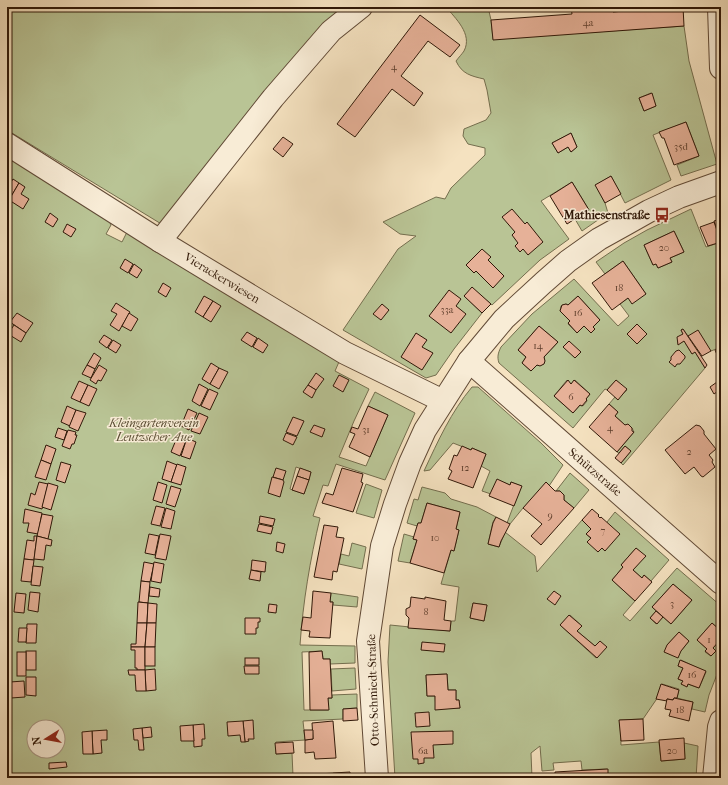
<svg xmlns="http://www.w3.org/2000/svg" width="728" height="785" viewBox="0 0 728 785" font-family="'IM FELL French Canon',serif">
	<style>
		.green { fill: #b9c495; stroke: #746e4e; fill-rule: evenodd }
		.building { fill: #e6b198; stroke: #301808 }
		.lines { fill: none; stroke-linecap: round; stroke-linejoin: round }
		.minor-casing { stroke: #614a36; stroke-width: 24 }
		.minor { stroke: #f8ecd6; stroke-width: 22 }
		.labels { text-anchor: middle; dominant-baseline: central; stroke-width: 3; stroke-linejoin: round; paint-order: stroke }
		.number-label { font-size: 10px; fill: #5e3e2c }
		.poi-label { font-size: 12px; font-weight: bold; fill: #301808; stroke: #f8ecd6; text-anchor: end }
		.street-label { font-size: 12px; fill: #301808; stroke: #f8ecd6 }
		.park-label { font-size: 12px; font-style: italic; fill: #594c32; stroke: #f8ecd6 }
	</style>
	<rect width="100%" height="100%" fill="#f5e2c0"/>
	<filter id="stains"><feTurbulence type="fractalNoise" baseFrequency=".005" numOctaves="4"/><feColorMatrix values="0 0 0 0 .2 0 0 0 0 .09 0 0 0 0 .02 0 0 0 .5 -.17"/></filter>
	<radialGradient id="worn" r=".72"><stop offset=".6" stop-color="#630" stop-opacity="0"/><stop offset="1" stop-color="#630" stop-opacity=".3"/></radialGradient>
	<g class="green">
		<path d="M7,7H347L163,225L7,130Z"/>
		<path d="M446,7H488L491,20L493,39L684,26L689,61L717,164L681,176L677,165L699,156L686,122L653,135L671,180L625,203L611,176L596,185L605,203L608,213L582,231L575,219L589,210L572,182L541,201L569,239L540,260L492,305L472,288L464,296L482,313L454,349L436,375L426,378L343,330L398,249L416,236L400,234L383,222L436,197L445,199L451,188L485,155V148L468,144L463,136L464,129L486,120L491,113L487,90L484,79C471,76 462,74 456,61C459,57 462,54 464,51C473,34 455,18 446,7ZM651,93L656,106L644,111L639,98ZM571,133L577,147L571,152L568,147L558,153L552,143Z"/>
		<path d="M7,152L107,216L111,225L106,234L122,242L127,232L342,355L335,371L369,389L354,421L339,457L366,466L388,415L368,406L375,392L415,413L385,480L336,464L328,486L323,485L313,516L320,518C310,560 303,602 300,645L355,646V663L330,664V659H323L322,651L302,652L304,710H328V698H332V695L357,694V708L343,709V719L303,721L305,740L276,742V754L292,753L293,776L333,773V778H7ZM296,467L311,472L304,494L290,489ZM34,727H58V751H34Z"/>
		<path d="M691,209L706,247L721,242V347L711,351L688,336L683,329L681,330L683,334L678,340V344L684,341L692,354L695,352L705,368L623,465L621,463L631,451L625,446L619,453L617,452L634,432L632,428L628,425H625L615,416L618,412L609,404L615,397L618,399L627,390L616,380L607,390L605,389L573,428L499,363C497,357 498,353 501,347L532,314L574,279L618,326L629,316L620,304L628,298L646,294L623,261L605,274L596,262L624,243L647,230ZM674,231L684,252L670,258L672,262L658,268L656,264L653,265L644,245ZM578,296L600,320L593,327L591,333L584,326L577,333L568,324L570,321L560,311L561,306L566,304L568,305ZM539,326L558,342L544,357C546,363 543,366 537,365L531,371L522,363L526,357L518,350ZM567,380L571,384L575,380L590,394L586,399L587,401L583,406L580,405L573,413L554,396Z"/>
		<path d="M472,387H478L541,443L563,465L549,486L523,508L510,524L507,523L521,486L511,482L510,485L497,480L491,494L482,491L490,471L481,466L486,454L472,448L471,450L453,443L430,470L424,471C438,441 451,412 472,387Z"/>
		<path d="M570,473L589,490L574,508L564,500V495L560,491H556Z"/>
		<path d="M366,484L382,490L374,518L356,513Z"/>
		<path d="M422,487L445,493L451,499L477,507L496,517L493,522L488,544L499,547L505,532L535,556L537,572L582,520L591,529L586,534L605,551L607,522L615,512L669,560L651,581L644,575L642,578L633,570L645,556L636,548L621,565L623,567L612,580L635,601L623,615L630,621L677,568L721,606V631L712,623L697,640L707,649L705,652L711,656L716,651L713,648L721,639V664L709,695L705,712L692,709L693,702L677,698L679,689L662,684L656,700L643,719L620,720L621,745L659,742L661,761L685,759L684,743L698,746L696,778H608L607,769L582,770L581,761L553,763L554,770L542,771L540,746L531,753L532,778H395L388,662L390,625L450,631L451,621H455L459,587L441,584L451,550L454,551L459,530L456,529L460,512L427,503L421,523H418L417,526L407,523L414,499L418,500ZM673,584L692,600L671,624L663,617L656,624L650,618L656,611L652,607ZM473,603L487,605L484,621L470,618ZM570,615L582,626L577,631L595,646L600,641L606,647L596,658L560,625ZM679,632L689,641L681,651L667,645ZM681,660L706,672L699,688L688,684L687,686L681,684L683,681L678,679L683,668L678,666ZM447,674L448,690H456V700H459L460,708L436,709L435,696H427L426,675Z"/>
		<path d="M404,534L414,537L413,539L417,540L410,563L398,561Z"/>
		<path d="M352,543L366,547L362,569L339,564L341,554L349,556Z"/>
		<path d="M331,593L358,597L357,607L333,605V602H330Z"/>
		<path d="M355,668L356,689L332,691L331,669Z"/>
	</g>
	<g class="building">
		<path d="M571,7H612L613,12L624,11L623,7H633V10L683,7L684,26L493,40L491,20L572,14Z"/>
		<path d="M420,15L460,45L450,57L428,41L401,76L423,93L414,106L392,89L355,137L337,124Z"/>
		<path d="M652,93L656,106L644,111L639,98Z"/>
		<path d="M686,122L699,156L674,165L664,138H662L659,132Z"/>
		<path d="M571,133L577,147L571,152L568,147L558,153L552,143Z"/>
		<path d="M283,137L293,144L283,157L273,149Z"/>
		<path d="M611,176L621,194L605,203L595,185Z"/>
		<path d="M13,179L19,183L9,200L7,199V186L8,187Z"/>
		<path d="M572,182L589,210L567,224L550,196Z"/>
		<path d="M19,183L25,187L21,194L29,199L23,209L9,200Z"/>
		<path d="M512,209L525,224L527,222L543,242L528,255L523,249L520,252L515,246L518,243L512,235L515,232L502,217Z"/>
		<path d="M50,213L58,219L53,227L45,222Z"/>
		<path d="M721,219V242L714,221Z"/>
		<path d="M714,222L721,242L708,246L700,227Z"/>
		<path d="M67,224L76,229L71,237L63,232Z"/>
		<path d="M674,231L684,252L670,258L672,262L658,268L656,264L653,265L644,245Z"/>
		<path d="M482,249L491,257L488,260L504,276L493,288L476,271L474,273L466,265Z"/>
		<path d="M125,259L133,264L128,273L120,268Z"/>
		<path d="M623,261L646,294L632,304L628,298L612,310L592,283Z"/>
		<path d="M134,264L142,270L137,278L129,273Z"/>
		<path d="M163,283L171,288L166,297L158,292Z"/>
		<path d="M472,287L491,304L482,313L464,296Z"/>
		<path d="M449,290L461,299L456,306L466,314L451,333L429,316Z"/>
		<path d="M204,296L213,301L203,317L195,312Z"/>
		<path d="M578,296L600,320L593,327L595,329L591,333L584,326L577,333L568,323L570,321L560,311L562,305L566,304L568,305Z"/>
		<path d="M213,301L221,306L211,322L203,317Z"/>
		<path d="M116,303L130,312L119,331L110,325L117,314L111,311Z"/>
		<path d="M382,304L389,310L381,320L373,314Z"/>
		<path d="M17,313L33,323L26,333L10,322Z"/>
		<path d="M129,313L138,319L131,331L122,326Z"/>
		<path d="M637,324L647,334L637,344L627,334Z"/>
		<path d="M14,325L26,333L21,342L8,334Z"/>
		<path d="M539,326L558,342L544,357L545,361L544,364L540,366L537,365L531,371L522,363L526,357L518,350Z"/>
		<path d="M683,329L707,365L705,368L695,352L692,354L684,341L678,345L677,337L683,334L681,330Z"/>
		<path d="M698,330L711,351L702,356L688,336Z"/>
		<path d="M247,332L257,338L252,347L241,340Z"/>
		<path d="M416,333L427,340L422,347L433,353L422,370L401,357Z"/>
		<path d="M104,335L112,340L107,348L99,342Z"/>
		<path d="M258,338L268,345L263,353L253,347Z"/>
		<path d="M113,340L121,345L116,353L108,348Z"/>
		<path d="M569,341L581,352L575,358L563,347Z"/>
		<path d="M721,347V364L715,350Z"/>
		<path d="M679,350L685,356V358L680,364H677L675,367L669,362L671,360V357L676,351Z"/>
		<path d="M94,353L101,358L95,369L87,365Z"/>
		<path d="M211,363L219,368L210,384L202,379Z"/>
		<path d="M87,365L95,369L91,378L82,374Z"/>
		<path d="M99,365L107,370L101,381L98,380L96,384L90,380Z"/>
		<path d="M219,368L228,372L219,389L210,384Z"/>
		<path d="M316,373L324,379L316,390L308,385Z"/>
		<path d="M339,375L349,380L343,392L333,386Z"/>
		<path d="M568,380L571,384L574,380L590,394L586,399L587,400L582,406L580,405L573,413L554,396Z"/>
		<path d="M616,380L627,389L618,400L607,390Z"/>
		<path d="M79,381L88,385L80,402L71,398Z"/>
		<path d="M717,382L721,389L714,394L710,387Z"/>
		<path d="M199,384L208,389L200,406L192,401Z"/>
		<path d="M88,385L97,389L89,406L80,402Z"/>
		<path d="M308,385L316,390L312,398L303,392Z"/>
		<path d="M209,389L218,393L210,410L201,406Z"/>
		<path d="M609,404L618,412L615,416L625,425L628,424L632,428V431L634,432L617,452L589,427Z"/>
		<path d="M67,406L76,410L70,426L61,422Z"/>
		<path d="M368,406L388,415L370,457L349,447L355,434L350,432L352,427L358,429Z"/>
		<path d="M188,409L197,413L189,430L181,426Z"/>
		<path d="M76,410L86,413L78,431L69,427Z"/>
		<path d="M199,413L208,417L200,434L191,431Z"/>
		<path d="M293,417L304,421L297,436L286,432Z"/>
		<path d="M314,425L325,429L322,437L310,432Z"/>
		<path d="M696,425L700,426L704,431V434L716,449L709,455L713,460L712,462L715,467L703,477L701,476L694,467L685,474L665,450Z"/>
		<path d="M58,428L67,431L64,440L55,437Z"/>
		<path d="M68,430L76,432L75,435H77L74,444H72L70,449L62,446Z"/>
		<path d="M286,433L297,437L293,445L283,440Z"/>
		<path d="M178,435L187,438L180,456L171,452Z"/>
		<path d="M187,438L196,442L190,459L181,456Z"/>
		<path d="M46,445L56,449L51,464L41,460Z"/>
		<path d="M462,446L471,450L472,448L486,454L473,488L448,479L452,471L449,469L454,455L457,456Z"/>
		<path d="M625,446L631,451L621,463L615,458Z"/>
		<path d="M41,460L51,464L46,480L35,477Z"/>
		<path d="M167,461L177,465L171,482L162,479Z"/>
		<path d="M61,462L71,465L65,483L56,480Z"/>
		<path d="M177,464L186,467L181,485L171,482Z"/>
		<path d="M276,468L286,471L283,480L273,477Z"/>
		<path d="M300,468L311,472L309,480L297,476Z"/>
		<path d="M342,468L363,474L361,482L363,483L353,512L322,503L326,493L333,495Z"/>
		<path d="M297,476L309,480L304,494L292,490Z"/>
		<path d="M272,477L283,480L284,482L280,497L268,493Z"/>
		<path d="M497,479L510,485L511,482L522,486L514,506L489,496Z"/>
		<path d="M39,482L48,484L42,509L28,505L31,493L35,495Z"/>
		<path d="M158,482L167,485L162,503L153,500Z"/>
		<path d="M546,482L555,491H560L564,495V500L574,508L541,545L531,536L542,524L523,508Z"/>
		<path d="M48,483L58,486L51,510L42,507Z"/>
		<path d="M171,486L181,489L175,507L166,504Z"/>
		<path d="M427,503L460,512L456,529L459,530L454,551L451,550L444,573L410,563L417,540L413,539L417,526L418,523H421Z"/>
		<path d="M156,506L165,508L160,526L151,524Z"/>
		<path d="M166,508L175,511L171,529L161,527Z"/>
		<path d="M25,509L42,513L38,534L27,532L29,523H23Z"/>
		<path d="M592,509L599,515L598,516L600,518L601,517L620,534L605,551L602,548L598,552L587,542L591,538L586,534L591,529L582,520Z"/>
		<path d="M42,514L53,516L48,539L37,536Z"/>
		<path d="M260,516L275,519L273,526L259,523Z"/>
		<path d="M496,517L510,524L501,541L499,547L488,544L493,523Z"/>
		<path d="M259,524L273,527L271,534L257,531Z"/>
		<path d="M324,525L338,527L336,537L344,538L337,572L333,571L332,580L314,577Z"/>
		<path d="M149,534L159,536L155,555L145,553Z"/>
		<path d="M160,534L171,536L166,560L155,558Z"/>
		<path d="M34,536H37L34,560L24,559L27,540L34,541Z"/>
		<path d="M37,536L52,540L51,546L46,545L44,560L34,559Z"/>
		<path d="M277,542L285,544L283,553L276,551Z"/>
		<path d="M636,548L646,556L633,570L642,578L644,575L652,582L635,601L612,580L623,567L621,565Z"/>
		<path d="M24,559L34,560L31,582L21,581Z"/>
		<path d="M252,560L266,562L265,572L251,570Z"/>
		<path d="M144,562L154,564L150,582L141,581Z"/>
		<path d="M154,562L164,564L161,583L151,581Z"/>
		<path d="M33,566L43,567L40,586L31,585Z"/>
		<path d="M251,570L261,572L260,581L249,579Z"/>
		<path d="M141,581L150,582L148,603L139,602Z"/>
		<path d="M673,584L692,600L671,624L652,607Z"/>
		<path d="M150,587L160,589L159,597L149,596Z"/>
		<path d="M313,591L331,593L330,602H333L330,638L309,637L310,631L301,630L303,617L311,618Z"/>
		<path d="M554,591L561,596L555,605L547,599Z"/>
		<path d="M30,592L40,593L38,612L28,610Z"/>
		<path d="M16,593L26,594L24,613L14,612Z"/>
		<path d="M411,597L425,599V597L446,601L444,620L451,621L450,631L408,628L409,618L406,615V609L410,607Z"/>
		<path d="M138,602L148,603L147,623H137Z"/>
		<path d="M148,603L157,604L156,623H147Z"/>
		<path d="M473,603L487,605L484,621L470,618Z"/>
		<path d="M269,604L277,605L276,613L268,612Z"/>
		<path d="M656,611L663,617L657,624L650,618Z"/>
		<path d="M569,615L582,626L577,631L595,646L600,641L607,647L597,658L560,625Z"/>
		<path d="M245,618H260V622H258V628H256V634H245Z"/>
		<path d="M137,623H147L145,647H131V644H136Z"/>
		<path d="M147,623H156L155,647H145Z"/>
		<path d="M712,623L721,631V639L713,648L716,651L711,656L705,651L707,649L697,640Z"/>
		<path d="M27,624H37L36,643H26Z"/>
		<path d="M19,628H27L26,642H18Z"/>
		<path d="M679,632L689,641L681,651L678,658L664,652L667,645Z"/>
		<path d="M422,642L445,644L444,652L421,650Z"/>
		<path d="M131,647H145V670H137V668H135V650H131Z"/>
		<rect x="145" y="647" width="10" height="19"/>
		<rect x="26" y="651" width="10" height="19"/>
		<path d="M322,651L323,659H330L332,698H328L329,710H310L309,652Z"/>
		<rect x="17" y="652" width="9" height="24"/>
		<rect x="245" y="658" width="14" height="7"/>
		<path d="M680,660L706,671L699,688L688,684L687,687L681,684L683,681L678,679L683,668L678,666Z"/>
		<path d="M244,666H259V674H245Z"/>
		<path d="M155,669L156,690L146,691L145,670Z"/>
		<path d="M128,670H145L146,691H136L135,675H129Z"/>
		<path d="M447,674L448,690H456V700H459L460,708L435,710V696H427L426,675Z"/>
		<path d="M26,677H36V696L26,695Z"/>
		<path d="M24,681L25,697L11,698L10,682Z"/>
		<path d="M661,684L679,690L677,698H674L673,700L667,699V701L656,699Z"/>
		<path d="M674,698L693,702L689,721L669,716L671,710L665,709L667,699L673,700Z"/>
		<path d="M357,708L358,720L343,721V709Z"/>
		<path d="M429,712L430,726L416,727L415,713Z"/>
		<path d="M643,719L644,740L621,741L619,720Z"/>
		<path d="M253,720L254,739H248L249,741L245,742L243,721Z"/>
		<path d="M243,721L245,742H241L240,735L228,736L227,722Z"/>
		<path d="M333,721L336,758L315,759L314,752L305,753V740L313,739L312,723Z"/>
		<path d="M204,724L205,739H202V746L194,747L193,725Z"/>
		<path d="M193,725L194,741H181L180,726Z"/>
		<path d="M151,727L152,737L143,738L142,728Z"/>
		<path d="M142,728L144,750H139L138,740H134L133,729Z"/>
		<path d="M107,730V740H101L102,753L93,754L92,731Z"/>
		<path d="M304,730H313V739L305,740Z"/>
		<path d="M92,731L93,754H83L82,732Z"/>
		<path d="M453,731V744L433,745L434,758H424V763L418,764V759H413L411,732Z"/>
		<path d="M684,738L685,759L661,761L659,740Z"/>
		<path d="M293,742L294,753L276,754L275,743Z"/>
		<path d="M66,762L67,767L49,769V763Z"/>
		<path d="M608,769V778H555V772Z"/>
		<path d="M350,772V778H333V773Z"/>
	</g>
	<g class="lines">
		<g class="minor-casing">
			<g id="minor">
				<path d="M719,7L721,68"/>
				<path d="M7,144L160,241L345,353L443,401"/>
				<path d="M160,241L273,98L331,31L361,7"/>
				<path d="M469,361L721,583"/>
				<path d="M377,778L368,641L382,546L395,504L410,463L425,430L469,361L504,319L543,283L568,261L599,239L626,224L649,211L679,197L721,182"/>
				<path d="M714,778L719,727L721,721"/>
			</g>
		</g>
		<use href="#minor" class="minor"/>
	</g>
	<defs>
		<g id="bus-bare" transform="scale(1.2)"><path d="M-5-6H5V4H4V6H2V4H-2V6H-4V4H-5ZM-3.5-4V0h7V-4ZM-3.5 1.2v1.5H-2V1.2ZM2 1.2v1.5H3.5V1.2Z" fill="#8f2418" stroke="#f8ecd6" stroke-width="2.5" paint-order="stroke"/></g>
	</defs>
	<g fill-rule="evenodd">
		<use href="#bus-bare" x="662" y="215"/>
	</g>
	<g class="labels">
		<g class="number-label">
			<text x="588" y="23">4a</text>
			<text x="394" y="67">4</text>
			<text x="681" y="147">35d</text>
			<text x="664" y="248">20</text>
			<text x="619" y="288">18</text>
			<text x="447" y="310">33a</text>
			<text x="578" y="313">16</text>
			<text x="538" y="346">14</text>
			<text x="571" y="397">6</text>
			<text x="610" y="428">4</text>
			<text x="366" y="430">31</text>
			<text x="689" y="452">2</text>
			<text x="465" y="468">12</text>
			<text x="550" y="516">9</text>
			<text x="603" y="531">7</text>
			<text x="435" y="538">10</text>
			<text x="672" y="604">3</text>
			<text x="426" y="612">8</text>
			<text x="709" y="640">1</text>
			<text x="692" y="675">16</text>
			<text x="680" y="710">18</text>
			<text x="423" y="751">6a</text>
			<text x="672" y="751">20</text>
		</g>
		<g class="poi-label">
			<text x="650" y="215">Mathiesenstraße</text>
		</g>
		<g class="street-label">
			<text transform="translate(222 278) rotate(31)">Vierackerwiesen</text>
			<text transform="translate(595 472) rotate(41)">Schützstraße</text>
			<text transform="translate(373 690) rotate(-92)">Otto-Schmiedt-Straße</text>
		</g>
		<g class="park-label">
			<text x="154" y="423">Kleingartenverein<tspan x="154" dy="14">Leutzscher Aue</tspan></text>
		</g>
	</g>
	<rect width="728" height="785" fill="none" stroke="#f5e2c0" stroke-width="24"/>
	<rect x="8" y="8" width="712" height="769" fill="none" stroke="#301808" stroke-width="2"/>
	<rect x="12" y="12" width="704" height="761" fill="none" stroke="#301808"/>
	<g transform="translate(46 739) rotate(259)"><circle r="19" fill="#f8ecd6" stroke="#a89784"/>
	<path d="M0-3L7 15L0 10L-7 15Z" fill="#8f2418"/>
	<text y="-6" font-size="11" font-weight="bold" text-anchor="middle" fill="#301808">N</text>
	</g>
	<rect width="100%" height="100%" filter="url(#stains)"/>
	<rect width="100%" height="100%" fill="url(#worn)"/>
</svg>
